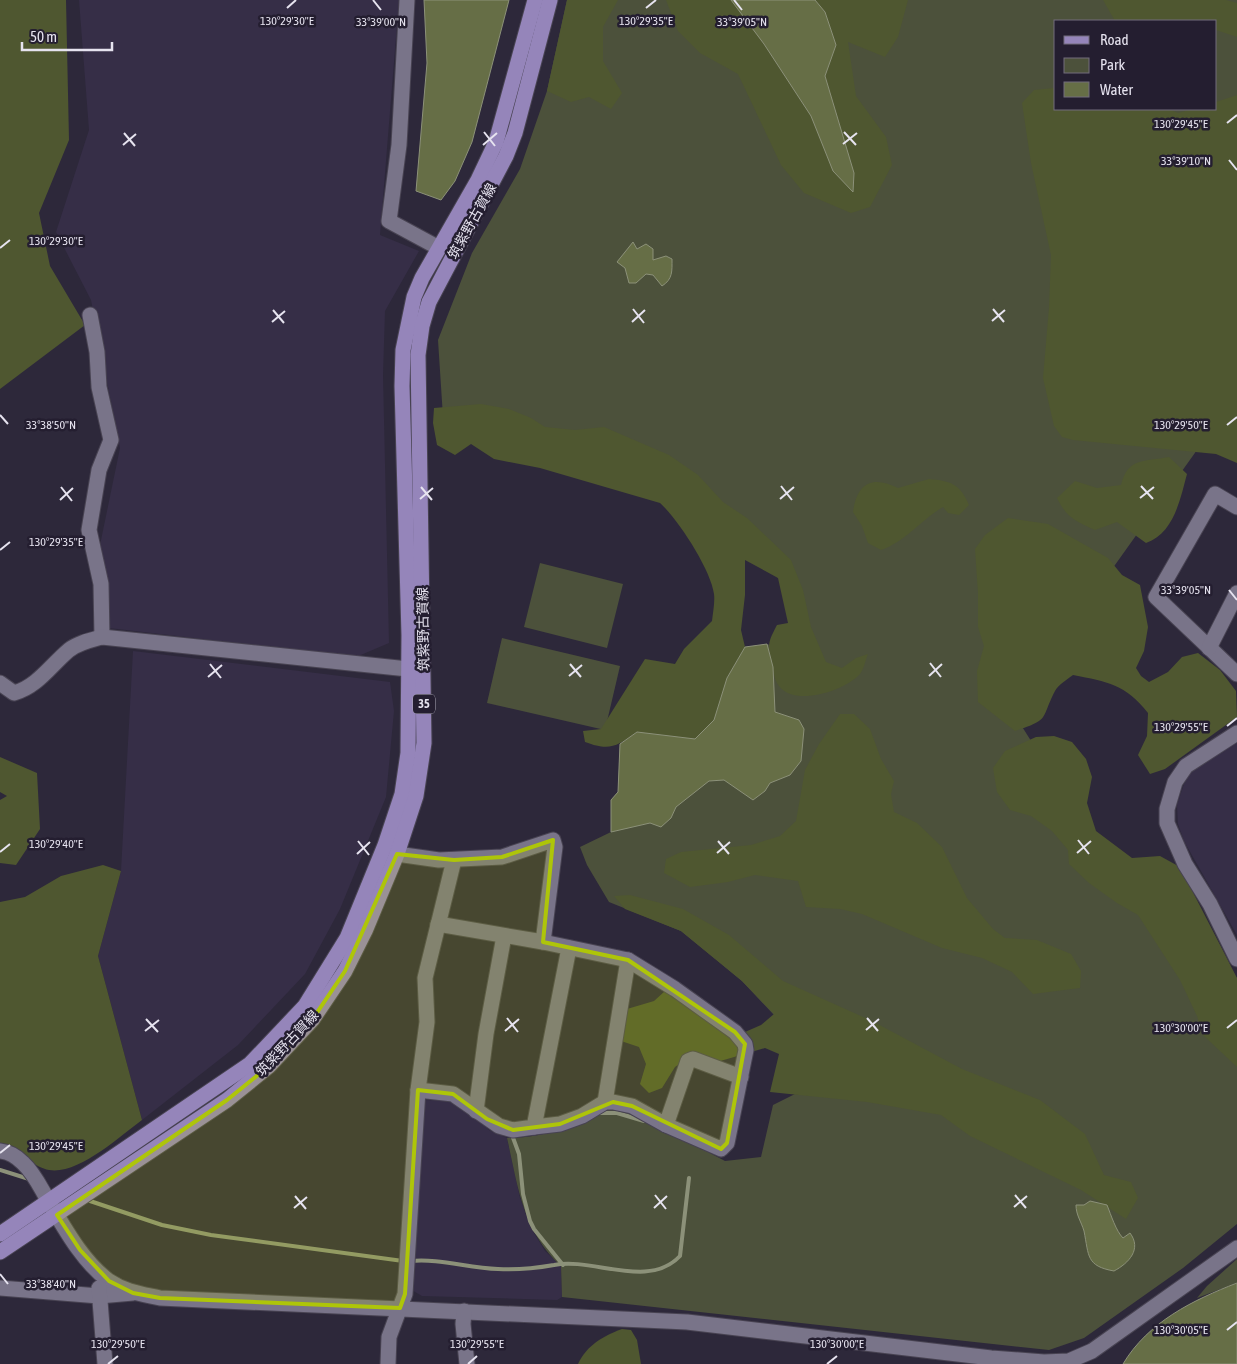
<svg xmlns="http://www.w3.org/2000/svg" width="1237" height="1364" viewBox="0 0 1237 1364" font-family="'Asap Condensed','Noto Sans JP',sans-serif">
	<style>
		.built { fill: #362e47 }
		.green { fill: #4c513b }
		.forest { fill: #4f5730 }
		.water { fill: #666e46; stroke: #8c9179 }
		.lines { fill: none; stroke-linecap: round; stroke-linejoin: round }
		.stream { stroke: #8c9179; stroke-width: 4 }
		.minor-casing { stroke: #484352; stroke-width: 17 }
		.major-casing { stroke: #484352; stroke-width: 17 }
		.minor { stroke: #797489; stroke-width: 15 }
		.major { stroke: #9585ba; stroke-width: 15 }
		.marked { fill: #aec509; fill-opacity: 0.2; stroke: #aec509; stroke-width: 4; stroke-linejoin: round }
		.ticks { fill: none; stroke: #e6e3ef; stroke-width: 2 }
		.labels { text-anchor: middle; dominant-baseline: central; stroke-width: 5; stroke-linejoin: round; paint-order: stroke }
		.shield { fill: #241e30; stroke: #aca8b6; stroke-width: 1 }
		.shield-label { font-size: 12px; font-weight: bold; fill: #e6e3ef }
		.street-label { font-size: 14px; fill: #e6e3ef; stroke: #241e30 }
		.ticks-label { font-size: 12px; text-anchor: middle; fill: #e6e3ef; stroke: #241e30; stroke-width: 5; stroke-linejoin: round; paint-order: stroke }
	</style>
	<rect width="100%" height="100%" fill="#2d283a"/>
	<g class="built">
		<path d="M79,0H399L380,235L419,251L385,311L383,375L389,643L356,657L109,628L100,545L120,448L91,300L56,232L89,130Z"/>
		<path d="M133,651L390,682L394,711L386,797L340,909L305,974L238,1045L142,1120L98,956L121,871Z"/>
		<path d="M1237,742V935L1184,841L1178,824L1177,805L1184,784L1192,768Z"/>
		<path d="M425,1100L456,1101L489,1130L507,1138L520,1198L531,1228L545,1251L561,1266L562,1297L557,1300L422,1296L410,1289Z"/>
	</g>
	<g class="green">
		<path d="M567,0H1237V108L1179,124L1145,109H1216V21H1056V98L1040,99L1202,443L1110,572L1021,725L1117,877L1237,978V1224L1183,1268L1084,1338L1049,1350L562,1297L561,1266C522,1230 518,1186 507,1138C550,1137 567,1128 603,1106L632,1112L725,1161L761,1157L773,1105L795,1094L947,1108L774,1015L742,981L681,931L609,902L587,865L580,847L611,832V800L618,792L620,744L727,678L745,647L802,641L788,587L723,526L443,417L438,340L472,253L520,169L547,91Z"/>
		<path d="M540,563L623,584L607,648L524,627Z"/>
		<path d="M502,638L620,666L605,730L487,703Z"/>
		<path d="M1237,1259V1283L1197,1298L1207,1286Z"/>
	</g>
	<g class="forest">
		<path d="M0,0H66L69,140L39,213L50,266L85,325L0,389Z"/>
		<path d="M567,0H618L603,27V61L622,93L611,109L589,97L571,102L547,91Z"/>
		<path d="M666,0H731L764,44L811,116L833,171L853,191L854,173L825,76L836,45L825,12L815,0H908L898,37L885,57L848,42L856,96L886,137L892,165L870,207L851,213L804,193L781,165L738,74L700,53L678,31Z"/>
		<path d="M1103,0H1226L1237,3V37L1216,30V21H1115Z"/>
		<path d="M1054,88L1056,109H1169L1178,113L1192,109H1216V102L1237,95V463L1216,454L1073,440L1062,437L1054,426L1043,378L1049,308L1051,255L1031,163L1022,103L1034,90Z"/>
		<path d="M481,404L509,409L531,418L545,427L575,430L604,427L669,455L698,475L723,502L747,518L791,560L803,590L811,627L826,662L842,668L856,658L868,654C865,661 864,670 859,675C844,691 794,707 779,686C774,679 774,673 772,665C768,644 767,644 777,625L788,623L778,578L745,560V595L741,630L745,647L727,678L714,720L695,739L637,732C616,747 609,751 585,742L583,731L601,729L645,659L675,664L684,649L712,621C713,612 715,602 714,594C711,570 678,519 660,503L540,468L494,459L471,444L455,455L437,445L433,423L434,408Z"/>
		<path d="M1169,457L1187,474C1180,500 1174,533 1146,543L1117,522L1095,530C1075,521 1067,518 1057,498L1075,481L1097,488L1121,485C1128,457 1144,462 1169,457Z"/>
		<path d="M929,479C951,481 960,484 969,505L959,515L948,513L943,507C921,520 905,542 881,550L868,543L862,526L853,512C857,483 872,475 898,488Z"/>
		<path d="M1008,518L1048,524L1108,558L1122,575L1140,585L1148,627L1144,651L1136,668L1141,676L1149,682L1168,672L1182,657L1198,653L1220,670L1236,691L1237,717L1165,769L1150,774L1138,755L1147,736L1148,713C1125,684 1108,682 1073,675C1068,679 1058,685 1055,691C1040,720 1051,719 1015,731L978,702L977,671L984,646L978,627V593L975,549L985,535Z"/>
		<path d="M840,714H854L870,729L881,759L894,781L891,794L894,812L917,823L942,847L967,898L993,929L1005,938L1037,940L1071,954L1081,971L1080,988L1033,994L1012,972L982,958L942,948L862,914L840,909L806,907L798,881L755,875L728,882L690,887L664,873L666,859L681,852L751,845L780,836L796,821L805,770L819,744Z"/>
		<path d="M1054,736L1072,742L1086,759L1092,777L1087,803L1096,831L1132,858L1160,856L1180,867L1237,978V1067L1203,1035L1197,1016L1180,980L1138,915L1117,903L1089,883L1069,864L1068,850L1052,831L1031,816L1010,810L997,792L993,768L1005,751L1036,737Z"/>
		<path d="M0,757L37,773L40,829L16,865L0,863V800L7,796L0,792Z"/>
		<path d="M103,865L121,871L98,956L142,1120C119,1137 78,1175 49,1170C36,1168 18,1151 0,1148V902L25,897L61,876Z"/>
		<path d="M630,895L683,909L729,935L783,981L872,1021L962,1069L1040,1100L1085,1134L1104,1175L1131,1182L1138,1198L1126,1219L1081,1190L970,1136L941,1115L867,1102L770,1092L779,1054L765,1048L717,1062L691,1056L675,1067L662,1088L649,1093L640,1084L646,1064L639,1047L621,1041L627,1009L654,1001L665,991L745,1032L761,1025L774,1014L742,981L681,931L625,909L614,896Z"/>
		<path d="M622,1329L631,1330L637,1340L641,1364H578C587,1345 603,1336 622,1329Z"/>
	</g>
	<g class="water">
		<path d="M424,0H509L472,142L455,181L441,200L416,191L427,63Z"/>
		<path d="M731,0H815L825,12L836,45L825,76L854,173L853,192L833,171L811,116L764,44Z"/>
		<path d="M633,242L637,249L646,244L653,249V260L666,256L672,259C672,271 673,279 662,286L653,275L646,274L636,283H629L625,268L617,262Z"/>
		<path d="M767,644L773,667L775,712L799,720L804,729L801,761L790,775L770,783L765,791L753,800L724,780L709,781L676,807L671,818L661,827L650,823L611,832V800L618,792L620,744L637,732L695,739L714,720L727,678L745,647Z"/>
		<path d="M1090,1201L1107,1205C1111,1215 1116,1231 1123,1238L1130,1233C1142,1249 1129,1263 1114,1271C1086,1266 1089,1256 1084,1231C1081,1221 1076,1215 1076,1205H1084Z"/>
		<path d="M1237,1283V1364H1123C1148,1322 1193,1300 1237,1283Z"/>
	</g>
	<g class="lines">
		<g class="stream">
			<path d="M598,1113H617L644,1121"/>
			<path d="M512,1135L519,1154L523,1194L530,1221L534,1229L563,1265"/>
			<path d="M0,1170L29,1179"/>
			<path d="M87,1200L162,1225L211,1235L403,1261"/>
			<path d="M410,1261C439,1258 468,1268 498,1269C516,1270 537,1268 554,1265C593,1257 648,1290 680,1256L689,1178"/>
		</g>
		<g class="minor-casing">
			<g id="minor">
				<path d="M407,0L399,145L389,221L439,248"/>
				<path d="M90,315L97,352L99,387L111,440L99,470L89,530L101,584L102,637"/>
				<path d="M1237,507L1215,494L1156,597L1237,674"/>
				<path d="M1209,648L1237,593"/>
				<path d="M0,683L14,693C37,687 51,665 69,650C78,643 91,640 102,637L408,669"/>
				<path d="M1237,733L1186,766L1175,782L1167,809V823L1185,864L1210,904L1237,959"/>
				<path d="M397,854L439,860L502,857L553,840L555,847L543,942"/>
				<path d="M438,924L543,942L628,960L675,989L735,1032L745,1044L746,1050L727,1143L721,1149L666,1125L632,1106L613,1102H605L582,1116L560,1124L534,1127"/>
				<path d="M418,1090L453,1094L499,1126L513,1130L534,1127L569,948"/>
				<path d="M605,1102L628,960"/>
				<path d="M476,1111L486,1034L504,936"/>
				<path d="M666,1125L688,1061L693,1059L741,1077"/>
				<path d="M0,1151C9,1152 17,1157 23,1163C35,1174 41,1189 49,1202C65,1229 83,1262 109,1281C125,1292 142,1294 160,1298L687,1322L991,1358L1044,1362L1069,1361L1092,1351L1237,1248"/>
				<path d="M0,1288L99,1296L133,1293"/>
				<path d="M99,1288L105,1364"/>
				<path d="M464,1311L463,1324L467,1364"/>
				<path d="M388,1364L389,1337L405,1294L418,1090L427,1022L425,978L454,860"/>
			</g>
		</g>
		<g class="major-casing">
			<g id="major">
				<path d="M0,1234L250,1064L305,1006L347,938L385,845L402,794L408,753L409,635L402,386L403,350L414,297L422,278L478,180L496,142L535,0"/>
				<path d="M0,1252L227,1100L269,1066L312,1020L345,971L365,931L397,854L416,796L424,743L418,355L422,326L429,302L506,156L515,133L550,0"/>
			</g>
		</g>
		<use href="#minor" class="minor"/>
		<use href="#major" class="major"/>
	</g>
	<path class="marked" d="M553,840L543,942L628,960L735,1032L745,1044L727,1143L721,1149L632,1106L613,1102L560,1124L513,1130L487,1119L453,1094L418,1090L405,1294L400,1308L160,1298L133,1293L109,1281L80,1250L57,1215L227,1100L269,1066L312,1020L345,971L397,854L454,860L502,857Z"/>
	<path class="ticks" d="M373,0L381,10M734,0L742,10M287,8L296,0M646,8L656,0M1227,123L1237,115M484,132L495,146M844,132L856,145M124,133L135,146M843,144L857,133M123,145L136,134M483,145L497,133M1229,160L1237,170M0,248L10,240M633,309L644,323M993,309L1004,322M273,310L284,323M992,321L1005,310M272,322L285,311M632,322L645,310M0,415L8,424M1227,425L1237,417M781,486L792,500M1141,486L1153,499M61,487L72,501M421,487L432,500M1140,498L1154,487M420,499L433,488M780,499L794,487M60,500L73,488M0,550L10,542M1229,590L1237,600M930,663L941,677M210,664L221,678M570,664L581,677M569,676L582,665M929,676L942,664M208,677L222,665M1227,726L1237,718M1078,840L1089,854M358,841L369,855M718,841L729,854M0,852L10,844M717,853L730,842M1077,853L1091,841M357,854L370,842M507,1018L518,1032M867,1018L878,1031M146,1019L158,1032M1227,1028L1237,1020M866,1030L879,1019M145,1031L159,1020M505,1031L519,1019M0,1153L10,1145M655,1195L666,1209M1015,1195L1026,1208M295,1196L306,1209M1014,1207L1027,1196M294,1208L307,1197M654,1208L667,1196M0,1274L8,1284M1227,1330L1237,1322M108,1364L118,1356M468,1364L477,1356M827,1364L837,1356"/>
	<g class="labels">
		<rect class="shield" x="413" y="694.5" width="22" height="19" rx="4"/>
		<g class="shield-label">
			<text x="424" y="704">35</text>
		</g>
		<g class="street-label">
			<text transform="translate(472 221) rotate(-61)">筑紫野古賀線</text>
			<text transform="translate(423 629) rotate(-91)">筑紫野古賀線</text>
			<text transform="translate(287 1043) rotate(-47)">筑紫野古賀線</text>
		</g>
	</g>
	<g class="ticks-label">
		<text x="287" y="25">130°29'30"E</text>
		<text x="646" y="25">130°29'35"E</text>
		<text x="381" y="26">33°39'00"N</text>
		<text x="742" y="26">33°39'05"N</text>
		<text x="1181" y="128">130°29'45"E</text>
		<text x="1186" y="165">33°39'10"N</text>
		<text x="56" y="245">130°29'30"E</text>
		<text x="51" y="429">33°38'50"N</text>
		<text x="1181" y="429">130°29'50"E</text>
		<text x="56" y="546">130°29'35"E</text>
		<text x="1186" y="594">33°39'05"N</text>
		<text x="1181" y="731">130°29'55"E</text>
		<text x="56" y="848">130°29'40"E</text>
		<text x="1181" y="1032">130°30'00"E</text>
		<text x="56" y="1150">130°29'45"E</text>
		<text x="51" y="1288">33°38'40"N</text>
		<text x="1181" y="1334">130°30'05"E</text>
		<text x="118" y="1348">130°29'50"E</text>
		<text x="477" y="1348">130°29'55"E</text>
		<text x="837" y="1348">130°30'00"E</text>
	</g>
	<rect x="1054" y="20" width="162" height="90" fill="#241e30" stroke="#726d7c"/>
	<rect x="1064" y="36" width="25" height="8" fill="#9585ba" stroke="#726d7c"/>
	<text x="1100" y="45" font-size="15" fill="#e6e3ef">Road</text>
	<rect x="1064" y="58" width="25" height="15" fill="#4c513b" stroke="#726d7c"/>
	<text x="1100" y="70" font-size="15" fill="#e6e3ef">Park</text>
	<rect x="1064" y="82" width="25" height="15" fill="#666e46" stroke="#726d7c"/>
	<text x="1100" y="95" font-size="15" fill="#e6e3ef">Water</text>
	<path d="M22 42v8h90v-8" fill="none" stroke="#e6e3ef" stroke-width="2.5"/>
	<text x="30" y="42" font-size="15" fill="#e6e3ef" stroke="#241e30" stroke-width="4" paint-order="stroke">50 m</text>
</svg>
